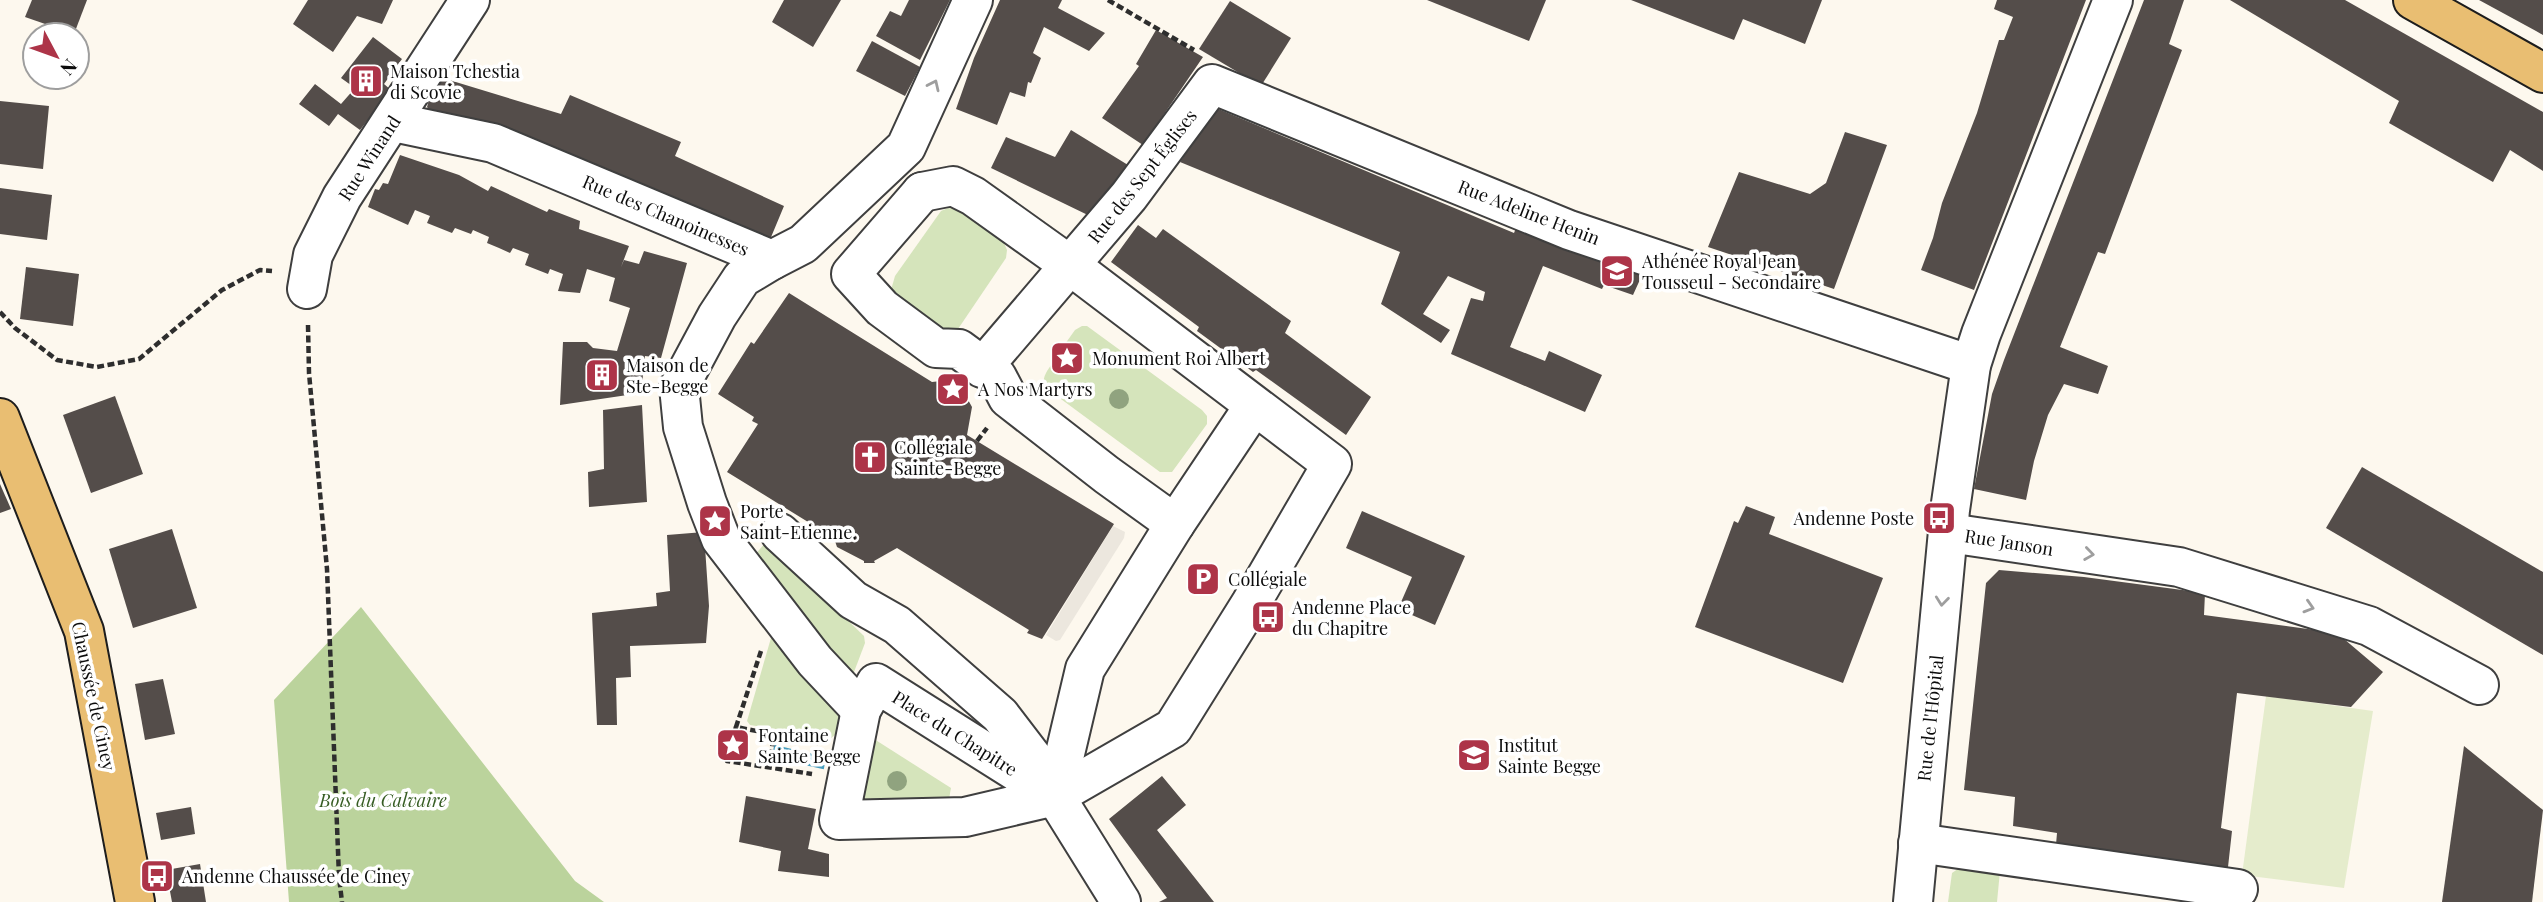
<svg xmlns="http://www.w3.org/2000/svg" width="2543" height="902" viewBox="0 0 2543 902" font-family="'Playfair Display',serif">
	<style>
		.green { fill: #d5e4bb }
		.forest { fill: #bbd39c }
		.pitch { fill: #e5eccc }
		.plaza { fill: #ece7de }
		.water { fill: #b8e1ef; stroke: #479cbe; stroke-width: 2 }
		.building { fill: #544d4a }
		.lines { fill: none; stroke-linecap: round; stroke-linejoin: round }
		.minor-casing { stroke: #3f3f3f; stroke-width: 42 }
		.major-casing { stroke: #1d1d1d; stroke-width: 42 }
		.path { stroke: #2e2e2e; stroke-width: 4.5; stroke-dasharray: 7 3.5; stroke-linecap: butt }
		.minor { stroke: #fff; stroke-width: 38 }
		.major { stroke: #e9be72; stroke-width: 38 }
		.tree { fill: #90a37f }
		.oneway { stroke: #9e9e9e }
		.labels { text-anchor: middle; dominant-baseline: central; stroke-width: 7; stroke-linejoin: round; paint-order: stroke }
		.poi-label { font-size: 18px; fill: #0c0c0c; stroke: #fff; text-anchor: start }
		.street-label { font-size: 18px; fill: #0c0c0c; stroke: #fff }
		.park-label { font-size: 18px; font-style: italic; fill: #375d24; stroke: #fff }
	</style>
	<rect width="100%" height="100%" fill="#fdf8ee"/>
	<g class="green">
		<path d="M948,208L957,209L1004,243L1007,250L1006,258L958,329L950,334L894,298L891,290L895,276L941,211Z"/>
		<path d="M1082,326H1087L1202,410L1207,416V424L1172,472H1160L1046,388C1040,378 1048,370 1054,361L1064,368L1076,352L1065,344L1075,330Z"/>
		<path d="M766,542L864,636L865,643L854,672L840,673L754,556Z"/>
		<path d="M773,631L840,716L835,735L831,738L750,725L747,721Z"/>
		<path d="M874,739L951,788L949,799L854,812Z"/>
		<path d="M1965,864L2000,871L1997,902H1948L1952,873Z"/>
	</g>
	<path class="forest" d="M361,607L575,881L604,902H289L274,700Z"/>
	<path class="pitch" d="M2266,696L2373,711L2344,888L2242,875Z"/>
	<path class="plaza" d="M1113,526L1125,532L1124,538L1060,640L1056,641L1046,635Z"/>
	<path class="water" d="M775,746L825,758L823,768L773,757Z"/>
	<g class="building">
		<path d="M32,0H87L74,34L25,17Z"/>
		<path d="M308,0H393L382,24L357,16L333,52L293,24Z"/>
		<path d="M784,0H841L813,47L772,22Z"/>
		<path d="M909,0H950L920,60L876,36L890,11L901,16Z"/>
		<path d="M1000,0H1062L1058,8L1105,33L1089,51L1044,27L1033,53L1041,58L1031,83L1028,82L1025,97L1010,92L997,125L956,109L974,58Z"/>
		<path d="M1427,0H1546L1529,41Z"/>
		<path d="M1631,0H1822L1805,44L1743,19L1734,40Z"/>
		<path d="M1997,0H2086L1974,290L1921,270L1933,238L1942,203L1977,113L1999,40H2004L2013,17L1994,9Z"/>
		<path d="M2144,0H2184L2169,44L2182,50L2105,254L2098,252L2060,347L2108,366L2098,394L2064,384L2048,415L2034,461L2026,500L1974,489L1992,394L2004,360Z"/>
		<path d="M2230,0H2345L2543,112V171L2510,150L2493,182L2389,123L2399,101Z"/>
		<path d="M2479,0H2543V35L2536,31Z"/>
		<path d="M1230,1L1291,38L1261,86L1199,49Z"/>
		<path d="M1156,30L1203,57L1143,145L1102,118L1139,66L1136,64Z"/>
		<path d="M373,37L402,59L384,84L391,90L360,130L338,114L329,126L299,104L315,84L341,104L355,88L341,78Z"/>
		<path d="M872,41L920,67L905,96L856,71Z"/>
		<path d="M436,76L561,114L570,95L681,142L675,156L784,206L769,242L432,113L427,107Z"/>
		<path d="M0,101L49,106L43,169L0,164Z"/>
		<path d="M1216,108L1514,233L1516,228L1643,273L1633,295L1604,285L1602,289L1543,266L1510,347L1545,361L1549,351L1602,375L1585,412L1451,354L1471,298L1483,301L1485,292L1448,276L1423,314L1450,330L1441,343L1381,304L1400,252L1180,162Z"/>
		<path d="M1071,130L1128,165L1094,218L991,168L1006,137L1055,157Z"/>
		<path d="M1845,132L1887,145L1834,289L1708,247L1739,172L1810,194L1826,183Z"/>
		<path d="M400,155L459,175L488,191L491,186L547,212L549,209L580,221L579,229L629,246L621,267L624,260L639,264L644,251L687,263L661,358L645,356L641,393L560,405L563,342H587L593,348L617,351L630,308L609,301L615,278L587,269L580,293L558,291L563,274L550,269L548,274L525,265L529,254L513,248L510,253L499,248L487,243L489,237L473,230L471,234L455,228L452,233L427,223L430,216L415,210L408,225L368,207L375,189L379,190L383,183L388,184Z"/>
		<path d="M0,188L52,195L47,240L0,234Z"/>
		<path d="M1138,225L1156,238L1163,229L1291,321L1285,333L1371,397L1346,435L1256,370L1253,372L1197,331L1199,327L1111,262Z"/>
		<path d="M26,267L79,274L73,326L20,319Z"/>
		<path d="M789,293L932,382L941,381L965,399L967,398L972,407L967,435L1114,524L1042,639L1027,633L1029,630L897,548L874,561L875,563H864V561L837,547L834,538L727,472L758,424L752,421L754,417L718,394L751,342L754,344Z"/>
		<path d="M115,396L143,474L91,493L63,415Z"/>
		<path d="M642,405L647,502L589,507L588,472L604,469L603,410Z"/>
		<path d="M2362,467L2543,572V655L2326,528Z"/>
		<path d="M0,484L11,509L0,513Z"/>
		<path d="M1746,506L1775,517L1769,534L1883,578L1843,683L1695,627L1734,521L1738,523Z"/>
		<path d="M1362,511L1465,556L1435,625L1398,609L1412,577L1346,548Z"/>
		<path d="M172,529L197,608L133,628L109,549Z"/>
		<path d="M704,532L709,606L706,643L630,646L631,677L616,678L617,725H597L592,613L657,606L656,593L670,591L667,535Z"/>
		<path d="M1999,570L2084,577L2205,593L2204,615L2337,633L2383,672L2351,707L2237,693L2221,828L2232,831L2227,876L2055,856L2057,833L2013,826L2015,797L1964,790L1986,583Z"/>
		<path d="M163,679L175,734L145,740L135,684Z"/>
		<path d="M2464,746L2543,810L2532,902H2442Z"/>
		<path d="M1162,776L1186,805L1157,830L1214,902H1159L1167,898L1109,819Z"/>
		<path d="M746,796L816,809L808,849L829,854V877L778,871L781,851L739,842Z"/>
		<path d="M191,807L195,834L161,840L156,813Z"/>
		<path d="M200,864L206,902H172L166,870Z"/>
	</g>
	<g class="lines">
		<g class="minor-casing">
			<g id="minor">
				<path d="M393,122L493,143L772,260L803,244L906,147L973,0"/>
				<path d="M922,192L953,186L973,196L1071,266L1332,464L1251,603L1173,728L1055,796"/>
				<path d="M922,192L851,274L882,308L936,348L959,349L997,377L1008,398L1107,475L1175,524L1254,406"/>
				<path d="M772,260L742,278L717,316L679,387L683,427L707,503L721,539L815,661L861,710"/>
				<path d="M307,289L313,255L342,197L470,0"/>
				<path d="M982,368L1129,196L1212,84L1569,230L1971,365"/>
				<path d="M780,533L853,600L897,625L1000,715L1052,783L1055,796L1121,902"/>
				<path d="M1949,533L2179,567L2369,626L2479,685"/>
				<path d="M876,683L1055,796L965,817L839,820L861,710Z"/>
				<path d="M1055,796L1085,669L1175,524"/>
				<path d="M1918,843L2238,889"/>
				<path d="M1913,902L1950,510L1971,365L1981,334L2113,0"/>
			</g>
		</g>
		<g class="major-casing">
			<g id="major">
				<path d="M2413,0L2543,73"/>
				<path d="M0,418L84,631L135,902"/>
			</g>
		</g>
		<g class="path">
			<path d="M1108,0L1194,50"/>
			<path d="M0,312L15,328L57,360L97,367L139,359L222,290L260,270L272,271"/>
			<path d="M308,325L309,373L327,569L339,877L342,902"/>
			<path d="M977,441L987,428"/>
			<path d="M761,651L736,727L818,743"/>
			<path d="M736,727L727,761L812,774"/>
			<path d="M769,767L774,734"/>
		</g>
		<use href="#minor" class="minor"/>
		<use href="#major" class="major"/>
	</g>
	<g class="tree">
		<circle cx="1119" cy="399" r="10"/>
		<circle cx="897" cy="781" r="10"/>
	</g>
	<defs><path id="oneway-chevron" d="M-2-3.5L2.5 0L-2 3.5" fill="none" stroke-width="1.6" stroke-linecap="round" stroke-linejoin="round" transform="scale(1.75)"/></defs>
	<g class="oneway">
		<use href="#oneway-chevron" transform="translate(934 85) rotate(-65)"/>
		<use href="#oneway-chevron" transform="translate(2089 554) rotate(8)"/>
		<use href="#oneway-chevron" transform="translate(1942 601) rotate(96)"/>
		<use href="#oneway-chevron" transform="translate(2309 607) rotate(17)"/>
	</g>
	<defs>
		<g id="building-square" transform="scale(1.75)"><rect x="-9" y="-9" width="18" height="18" rx="4" fill="#ad3448" stroke="#fff"/><path d="M-4-6H4V6H1V3H-1V6H-4ZM-2.5-4.3h1.7v1.8h-1.7ZM.8-4.3h1.7v1.8H.8ZM-2.5-1h1.7V.8h-1.7ZM.8-1h1.7V.8H.8Z" fill="#fff"/></g>
		<g id="school-square" transform="scale(1.75)"><rect x="-9" y="-9" width="18" height="18" rx="4" fill="#ad3448" stroke="#fff"/><path d="M0-5L7-2L0 1L-7-2ZM-4 1L0 2.5L4 1V4Q0 6-4 4Z" fill="#fff"/></g>
		<g id="sight-square" transform="scale(1.75)"><rect x="-9" y="-9" width="18" height="18" rx="4" fill="#ad3448" stroke="#fff"/><path d="M0-6L1.8-2.2L6-1.7L2.9 1.2L3.7 5.4L0 3.3L-3.7 5.4L-2.9 1.2L-6-1.7L-1.8-2.2Z" fill="#fff"/></g>
		<g id="church-square" transform="scale(1.75)"><rect x="-9" y="-9" width="18" height="18" rx="4" fill="#ad3448" stroke="#fff"/><path d="M-1.2-6h2.4v3.5h3.3v2.4h-3.3V6h-2.4V-.1h-3.3v-2.4h3.3Z" fill="#fff"/></g>
		<g id="bus-square" transform="scale(1.75)"><rect x="-9" y="-9" width="18" height="18" rx="4" fill="#ad3448" stroke="#fff"/><path d="M-5-6H5V4H4V6H2V4H-2V6H-4V4H-5ZM-3.5-4V0h7V-4ZM-3.5 1.2v1.5H-2V1.2ZM2 1.2v1.5H3.5V1.2Z" fill="#fff"/></g>
		<g id="parking-square" transform="scale(1.75)"><rect x="-9" y="-9" width="18" height="18" rx="4" fill="#ad3448" stroke="#fff"/><path d="M-3.5-5.5H1a3.5 3.5 0 0 1 0 7H-1V5.5H-3.5ZM-1-3.4V-.6H.8a1.4 1.4 0 0 0 0-2.8Z" fill="#fff"/></g>
	</defs>
	<g fill-rule="evenodd">
		<use href="#building-square" x="366" y="81"/>
		<use href="#school-square" x="1617" y="271"/>
		<use href="#sight-square" x="1067" y="358"/>
		<use href="#building-square" x="602" y="375"/>
		<use href="#sight-square" x="953" y="389"/>
		<use href="#church-square" x="870" y="457"/>
		<use href="#bus-square" x="1939" y="518"/>
		<use href="#sight-square" x="715" y="521"/>
		<use href="#parking-square" x="1203" y="579"/>
		<use href="#bus-square" x="1268" y="617"/>
		<use href="#sight-square" x="733" y="745"/>
		<use href="#school-square" x="1474" y="755"/>
		<use href="#bus-square" x="157" y="876"/>
	</g>
	<g class="labels">
		<g class="poi-label">
			<text x="390" y="71">Maison Tchestia<tspan x="390" dy="21">di Scovie</tspan></text>
			<text x="1642" y="261">Athénée Royal Jean<tspan x="1642" dy="21">Tousseul - Secondaire</tspan></text>
			<text x="1092" y="358">Monument Roi Albert</text>
			<text x="626" y="365">Maison de<tspan x="626" dy="21">Ste-Begge</tspan></text>
			<text x="978" y="389">A Nos Martyrs</text>
			<text x="894" y="447">Collégiale<tspan x="894" dy="21">Sainte-Begge</tspan></text>
			<text x="740" y="511">Porte<tspan x="740" dy="21">Saint-Etienne.</tspan></text>
			<text x="1914" y="518" text-anchor="end">Andenne Poste</text>
			<text x="1228" y="579">Collégiale</text>
			<text x="1292" y="607">Andenne Place<tspan x="1292" dy="21">du Chapitre</tspan></text>
			<text x="758" y="735">Fontaine<tspan x="758" dy="21">Sainte Begge</tspan></text>
			<text x="1498" y="745">Institut<tspan x="1498" dy="21">Sainte Begge</tspan></text>
			<text x="182" y="876">Andenne Chaussée de Ciney</text>
		</g>
		<g class="street-label">
			<text transform="translate(369 158) rotate(-57)">Rue Winand</text>
			<text transform="translate(1142 176) rotate(-52)">Rue des Sept Églises</text>
			<text transform="translate(1529 212) rotate(21)">Rue Adeline Henin</text>
			<text transform="translate(666 215) rotate(23)">Rue des Chanoinesses</text>
			<text transform="translate(2009 542) rotate(9)">Rue Janson</text>
			<text transform="translate(94 696) rotate(78)">Chaussée de Ciney</text>
			<text transform="translate(1930 718) rotate(-84)">Rue de l'Hôpital</text>
			<text transform="translate(955 733) rotate(32)">Place du Chapitre</text>
		</g>
		<g class="park-label">
			<text x="383" y="800">Bois du Calvaire</text>
		</g>
	</g>
	<g transform="translate(56 56) rotate(131)"><circle r="33" fill="#ffffff" stroke="#9e9e9e" stroke-width="2"/>
	<path d="M0-5L12 26L0 18L-12 26Z" fill="#ad3448"/>
	<text y="-10" font-size="19" font-weight="bold" text-anchor="middle" fill="#0c0c0c">N</text>
	</g>
</svg>
